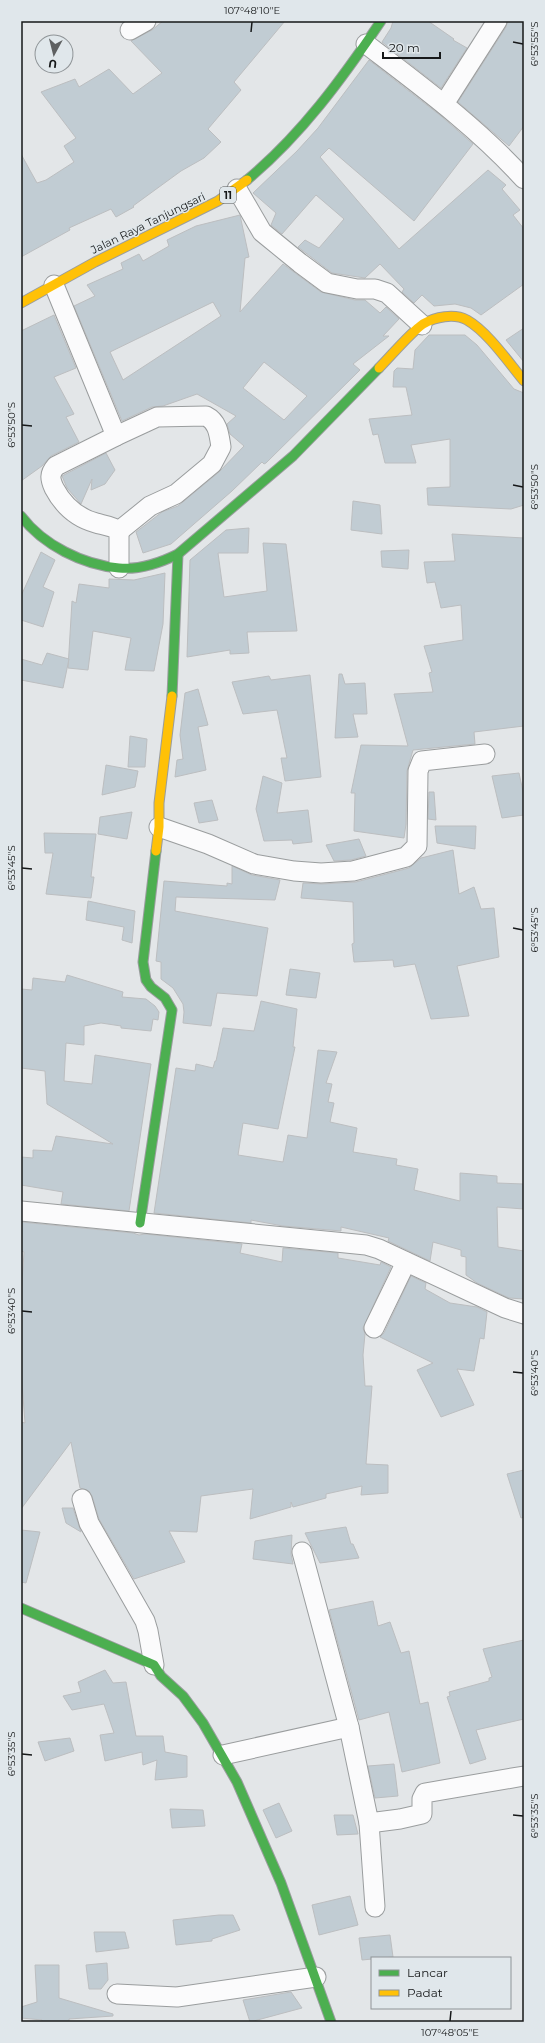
<svg xmlns="http://www.w3.org/2000/svg" width="545" height="2043" viewBox="0 0 545 2043" font-family="Montserrat,sans-serif">
	<style>
		.building { fill: #c1ccd3; stroke: #bcbec0; fill-rule: evenodd }
		.lines { fill: none; stroke-linecap: round; stroke-linejoin: round }
		.street-casing { stroke: #9a9d9e; stroke-width: 21 }
		.fast-casing { stroke: #9a9d9e; stroke-width: 11 }
		.slow-casing { stroke: #9a9d9e; stroke-width: 11 }
		.street { stroke: #fbfbfc; stroke-width: 19 }
		.fast { stroke: #4caf50; stroke-width: 9 }
		.slow { stroke: #ffc107; stroke-width: 9 }
		.ticks { fill: none; stroke: #161819; stroke-width: 1.5 }
		.labels { text-anchor: middle; dominant-baseline: central; stroke-width: 3; stroke-linejoin: round; paint-order: stroke }
		.shield { fill: #e0e7eb; stroke: #535658; stroke-width: 1 }
		.shield-label { font-size: 10px; font-weight: bold; fill: #161819 }
		.street-label { font-size: 11px; fill: #161819; stroke: #e0e7eb }
		.neatline { fill: none; stroke: #161819; stroke-width: 1.5 }
		.ticks-label { font-size: 10px; text-anchor: middle; fill: #161819 }
	</style>
	<rect width="100%" height="100%" fill="#e3e6e8"/>
	<g class="building">
		<path d="M163,21H285L234,82L241,90L208,129L221,142L204,158L181,171L133,206L134,207L116,217L111,209L69,228L70,230L21,257V154L37,183L46,180L74,162L64,146L76,138L41,92L75,79L79,87L109,69L133,94L162,73L131,41L152,30Z"/>
		<path d="M393,21H428L454,39L453,40L467,48L441,88L382,42L391,28Z"/>
		<path d="M508,21H524V126L509,146L458,102L506,27Z"/>
		<path d="M369,60L441,116L473,144L414,221L329,148L320,157L399,249L488,170L506,185L502,189L520,210L513,215L524,229V284L481,315L471,308L455,304L434,306L422,295L414,303L402,292L404,289L380,264L365,278L332,273L298,247L305,240L319,248L344,219L316,195L282,234L271,225L276,213L253,193L297,151L318,128Z"/>
		<path d="M240,215L249,257L245,258L240,312L283,264L321,292L355,300H365L380,313L386,307L399,319L383,336H389L353,364L360,370L266,463L264,464L262,462L232,491L171,544L143,553L136,532L162,512L178,506L219,472L244,446L230,434L227,424L236,416L197,394L163,406L152,407L122,421L74,306L95,296L87,285L123,269L121,263L139,254L143,261L169,246L167,240L196,226ZM213,302L221,316L123,380L110,352ZM264,362L307,396L284,420L243,388Z"/>
		<path d="M54,315L76,368L54,377L74,414L66,417L79,442L51,456L42,466L21,481V331Z"/>
		<path d="M524,328V362L506,340Z"/>
		<path d="M429,335H465L477,345L514,389L524,393V505L511,509L428,505L427,488L450,487V439L411,445L416,463H385L378,434L373,435L369,419L412,415L406,387H393L394,371L397,368L413,369L415,350Z"/>
		<path d="M106,453L115,470L105,484L91,490L92,479L81,504L67,488L62,476Z"/>
		<path d="M353,501L380,505L382,534L351,530Z"/>
		<path d="M249,528L248,553H218L224,597L267,591L263,543L286,544L297,631L247,632L249,653L230,654V650L187,657L190,560L226,530Z"/>
		<path d="M452,534L524,538V726L474,732L475,744L413,750L407,771L406,824L404,838L354,831L355,793H351L361,745L408,746L394,694L433,692L429,673L432,672L424,646L463,640L461,605L441,608L435,582L427,583L424,562L455,561Z"/>
		<path d="M409,550L408,569L382,567L381,551Z"/>
		<path d="M41,552L55,560L43,587L54,592L43,627L21,620V596Z"/>
		<path d="M165,573L163,624L154,671L125,670L131,638L93,631L88,670L68,668L72,601L76,603L79,584L109,588V579L134,580Z"/>
		<path d="M47,653L69,659L63,688L21,680V659L42,665Z"/>
		<path d="M339,674H342L345,684L365,683L367,714H353L358,737L335,738Z"/>
		<path d="M310,675L321,777L285,781L281,758H287L277,710L243,714L232,682L269,676L271,680Z"/>
		<path d="M198,689L208,725L198,727L206,770L175,777L177,760L183,759L180,735L185,693Z"/>
		<path d="M130,736L147,739L145,767H128Z"/>
		<path d="M106,765L138,771L135,787L102,795Z"/>
		<path d="M519,773L524,796V815L502,818L492,776Z"/>
		<path d="M263,776L282,783L277,813L308,810L312,842L293,844L292,840L264,841L256,809Z"/>
		<path d="M429,792H434L436,820L428,819Z"/>
		<path d="M212,800L218,820L199,823L194,803Z"/>
		<path d="M132,812L127,839L98,834L100,817Z"/>
		<path d="M435,826H476L475,849L437,843Z"/>
		<path d="M44,833L96,834L91,877H94L91,898L46,894L53,853H45Z"/>
		<path d="M359,839L366,856L351,860L334,861L326,845Z"/>
		<path d="M453,850L459,894L474,887L481,909L494,908L499,957L457,966L469,1016L431,1019L415,964L394,967L393,960L354,962L352,944L354,943L353,902L301,898L303,883L322,884L356,882L409,868L421,858Z"/>
		<path d="M232,866L252,875L280,880L275,900L176,897L175,911L268,928L257,996L217,993L211,1026L183,1023L184,1012L183,1004L173,988L161,979V962L156,961L164,881L227,886V883L232,884Z"/>
		<path d="M88,901L135,911L132,943L122,940L124,927L86,920Z"/>
		<path d="M290,969L320,973L316,998L286,995Z"/>
		<path d="M67,975L123,992L122,997L146,999L155,1006L159,1012L158,1020L153,1019L151,1031L121,1028V1026L101,1023L84,1026V1045L66,1043L64,1081L92,1084L95,1055L151,1064L129,1211L61,1204L63,1192L21,1185V1157L33,1158V1150L52,1151L56,1136L113,1144L47,1104L45,1071L21,1068V989L32,990L33,978L65,982Z"/>
		<path d="M261,1001L297,1009L293,1047H295L278,1129L243,1123L238,1155L283,1162L288,1135L307,1138L318,1050L337,1052L326,1083L332,1084L328,1102L334,1103L330,1122L357,1128L353,1152L397,1159L396,1165L418,1169L414,1190L460,1201V1173L497,1176V1183L524,1184V1209L497,1207L498,1247L524,1251V1299L509,1298L477,1283L466,1275V1257L461,1256V1250L433,1242L430,1261L388,1241L389,1238L341,1227V1231L283,1226L251,1220V1223L154,1213L176,1068L195,1071L196,1064L213,1068L215,1061H216L223,1028L254,1031Z"/>
		<path d="M21,1222L133,1233L139,1235L145,1234L242,1244L240,1253L282,1262L283,1248L338,1253V1258L380,1265L381,1262L391,1267L363,1328L365,1334L363,1355L365,1386H372L366,1464L388,1465V1493L361,1495L362,1486L326,1494V1498L293,1507L291,1502V1507L250,1519L253,1489L201,1496L197,1532L169,1531L185,1562L134,1579L99,1519L92,1496L89,1491L80,1488L71,1442L21,1509V1422L25,1423L21,1369V1298L24,1252L21,1251Z"/>
		<path d="M411,1276L426,1283L425,1289L450,1303L477,1307L487,1312L484,1339L480,1338L474,1371L457,1369L474,1405L441,1417L417,1370L433,1363L380,1337L384,1333Z"/>
		<path d="M524,1470V1517L521,1518L507,1474Z"/>
		<path d="M62,1508H73L81,1532L66,1523Z"/>
		<path d="M346,1527L351,1544H353L359,1558L320,1563L305,1533Z"/>
		<path d="M21,1530L40,1532L26,1583L21,1582Z"/>
		<path d="M292,1535L291,1554L293,1564L253,1559L255,1541Z"/>
		<path d="M373,1601L378,1626L390,1622L401,1653L409,1651L420,1704L428,1702L440,1763L402,1772L389,1712L359,1720L329,1610Z"/>
		<path d="M524,1640V1719L476,1730L486,1759L470,1764L447,1697L450,1696L449,1692L489,1681V1678L492,1677L483,1649Z"/>
		<path d="M105,1670L113,1683L126,1682L136,1736H163L165,1752L187,1756V1777L155,1780L157,1760L143,1765L142,1752L105,1761L100,1735L114,1733L104,1704L72,1710L63,1696L81,1692L78,1682Z"/>
		<path d="M70,1738L74,1751L45,1761L38,1742Z"/>
		<path d="M394,1764L398,1796L375,1798L368,1766Z"/>
		<path d="M279,1803L292,1831L276,1838L263,1810Z"/>
		<path d="M170,1809L203,1810L205,1826L172,1828Z"/>
		<path d="M334,1815H353L358,1834L337,1835Z"/>
		<path d="M350,1896L358,1925L319,1935L312,1905Z"/>
		<path d="M219,1915H233L240,1930L212,1939V1941L176,1945L173,1920Z"/>
		<path d="M94,1932H125L129,1948L96,1952Z"/>
		<path d="M390,1935L393,1957L362,1960L359,1938Z"/>
		<path d="M107,1963L108,1980L101,1989H89L86,1965Z"/>
		<path d="M35,1965H59V1998L113,2014V2016L69,2019V2022H42V2020L21,2018V2007L37,2002Z"/>
		<path d="M291,1992L302,2008L250,2022L243,2000Z"/>
	</g>
	<g class="lines">
		<g class="street-casing">
			<g id="street">
				<path d="M130,30L146,21"/>
				<path d="M366,44C421,86 477,127 524,179"/>
				<path d="M444,104L497,21"/>
				<path d="M237,189L262,232L300,263L327,283L357,289H375L387,293L422,325"/>
				<path d="M54,285L116,436L56,466C49,474 50,479 54,488C63,505 77,518 96,523C103,525 113,526 119,531V568"/>
				<path d="M116,436L157,417L206,416C218,422 219,434 221,447L212,464L176,494L150,506L119,531"/>
				<path d="M159,827L208,844L254,864L294,871L321,873L353,871L406,857L417,846L418,771L422,761L485,754"/>
				<path d="M21,1211L366,1245L379,1249L505,1308L524,1314"/>
				<path d="M374,1328L406,1262"/>
				<path d="M82,1499L89,1523L145,1621L148,1631L154,1665"/>
				<path d="M302,1552L349,1727L369,1823L400,1819L422,1814V1799L425,1793L524,1776"/>
				<path d="M223,1755L349,1727"/>
				<path d="M369,1823L375,1907"/>
				<path d="M117,1994L177,1997L316,1977"/>
			</g>
		</g>
		<g class="fast-casing">
			<g id="fast">
				<path d="M247,180C301,135 342,79 381,21"/>
				<path d="M21,516C43,545 83,565 119,568C139,570 160,563 178,554L293,456L379,368"/>
				<path d="M172,696L178,554"/>
				<path d="M140,1223L172,1010L165,998L151,987L146,980L143,962L156,851"/>
				<path d="M21,1608L154,1665L161,1676L183,1696L203,1723L237,1782L281,1883L331,2022"/>
			</g>
		</g>
		<g class="slow-casing">
			<g id="slow">
				<path d="M21,303L95,262L218,201L247,180"/>
				<path d="M379,368C391,356 410,333 423,324C435,317 454,313 467,320C488,332 509,363 524,381"/>
				<path d="M156,851L159,827V803L172,696"/>
			</g>
		</g>
		<use href="#street" class="street"/>
		<use href="#fast" class="fast"/>
		<use href="#slow" class="slow"/>
	</g>
	<path class="ticks" d="M251,32L252,22M513,42L523,44M22,425L32,426M513,485L523,487M22,868L32,869M513,928L523,930M22,1311L32,1312M513,1372L523,1373M22,1754L32,1755M513,1815L523,1816M450,2021L451,2011"/>
	<g class="labels">
		<rect class="shield" x="220" y="187" width="16" height="16" rx="3"/>
		<g class="shield-label">
			<text x="228" y="195">11</text>
		</g>
		<g class="street-label">
			<text transform="translate(148 223) rotate(-26)">Jalan Raya Tanjungsari</text>
		</g>
	</g>
	<rect width="545" height="2043" fill="none" stroke="#e0e7eb" stroke-width="44"/>
	<rect x="371" y="1957" width="140" height="52" fill="#e0e7eb" stroke="#8f9497"/>
	<rect x="379" y="1970" width="20" height="6" fill="#4caf50" stroke="#8f9497"/>
	<text x="407" y="1977" font-size="12" fill="#161819">Lancar</text>
	<rect x="379" y="1990" width="20" height="6" fill="#ffc107" stroke="#8f9497"/>
	<text x="407" y="1997" font-size="12" fill="#161819">Padat</text>
	<g transform="translate(54 54) rotate(187)"><circle r="19" fill="#e0e7eb" stroke="#8f9497"/>
	<path d="M0-3L7 15L0 10L-7 15Z" fill="#5e6061"/>
	<text y="-6" font-size="11" font-weight="bold" text-anchor="middle" fill="#161819">U</text>
	</g>
	<path d="M383 52v6h57v-6" fill="none" stroke="#161819" stroke-width="2"/>
	<text x="389" y="52" font-size="12" fill="#161819" stroke="#e0e7eb" stroke-width="3" paint-order="stroke">20 m</text>
	<rect x="22" y="22" width="501" height="1999" class="neatline"/>
	<g class="ticks-label">
		<text x="252" y="14">107°48'10"E</text>
		<text transform="translate(534 44) rotate(-90)" y="4">6°53'55"S</text>
		<text transform="translate(11 425) rotate(-90)" y="4">6°53'50"S</text>
		<text transform="translate(534 487) rotate(-90)" y="4">6°53'50"S</text>
		<text transform="translate(11 868) rotate(-90)" y="4">6°53'45"S</text>
		<text transform="translate(534 930) rotate(-90)" y="4">6°53'45"S</text>
		<text transform="translate(11 1311) rotate(-90)" y="4">6°53'40"S</text>
		<text transform="translate(534 1373) rotate(-90)" y="4">6°53'40"S</text>
		<text transform="translate(11 1754) rotate(-90)" y="4">6°53'35"S</text>
		<text transform="translate(534 1816) rotate(-90)" y="4">6°53'35"S</text>
		<text x="450" y="2036">107°48'05"E</text>
	</g>
</svg>
